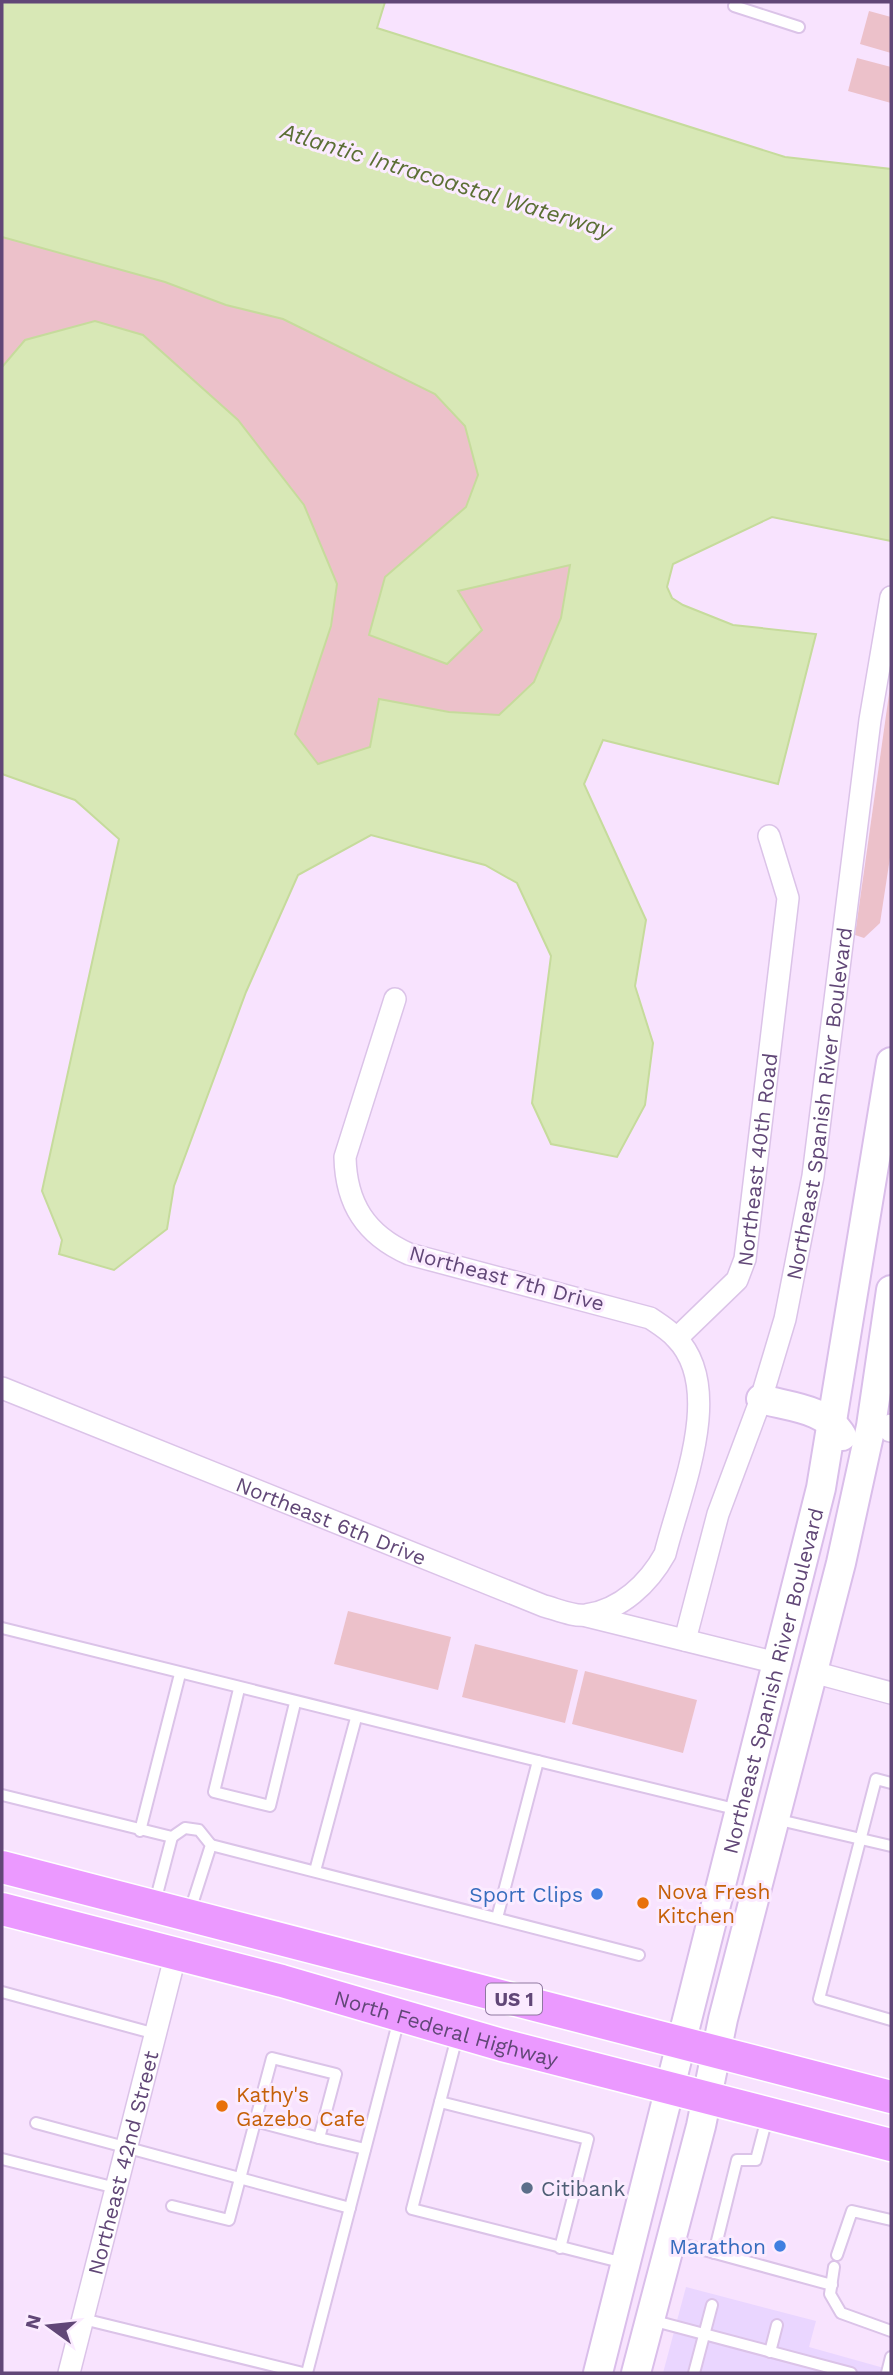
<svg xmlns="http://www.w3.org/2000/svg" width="893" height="2375" viewBox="0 0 893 2375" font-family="'Work Sans',sans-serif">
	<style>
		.commercial { fill: #ead6ff }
		.green { fill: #ecc1ca }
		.water { fill: #d8e8b6; stroke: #c6db9c; stroke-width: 2 }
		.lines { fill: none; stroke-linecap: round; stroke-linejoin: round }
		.lane-casing { stroke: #dbc3e8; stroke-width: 14 }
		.street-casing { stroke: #dbc3e8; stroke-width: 24 }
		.secondary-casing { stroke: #dabeea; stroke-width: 32 }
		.primary-casing { stroke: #fff; stroke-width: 35 }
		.lane { stroke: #fff; stroke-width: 10 }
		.street { stroke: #fff; stroke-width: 21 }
		.secondary { stroke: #fff; stroke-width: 28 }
		.primary { stroke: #eb99ff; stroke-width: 32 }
		.shop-dot { fill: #3f7fe0; stroke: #fbebff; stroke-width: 2.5 }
		.food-dot { fill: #e8710a; stroke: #fbebff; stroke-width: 2.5 }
		.service-dot { fill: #5c6f8a; stroke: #fbebff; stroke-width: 2.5 }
		.labels { text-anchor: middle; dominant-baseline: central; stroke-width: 6; stroke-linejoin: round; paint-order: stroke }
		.shield { fill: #fbebff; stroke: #8f78a0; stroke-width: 2 }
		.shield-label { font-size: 19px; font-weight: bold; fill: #614777 }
		.street-label { font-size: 21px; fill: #614777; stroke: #fbebff }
		.food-label { font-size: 21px; fill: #c56008; stroke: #fbebff; text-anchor: start }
		.shop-label { font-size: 21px; fill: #366cbe; stroke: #fbebff; text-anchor: end }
		.service-label { font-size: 21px; fill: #4e5e75; stroke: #fbebff; text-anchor: start }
		.water-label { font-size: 23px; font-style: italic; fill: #5b6f35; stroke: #fbebff }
	</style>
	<rect width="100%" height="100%" fill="#f8e3fe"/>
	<path class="commercial" d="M686,2287L816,2321L809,2347L891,2370V2373H663Z"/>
	<g class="green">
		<path d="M869,11L891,17V53L860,44Z"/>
		<path d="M857,58L891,67V103L848,91Z"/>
		<path d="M2,237L165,282L226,305L283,319L435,394L465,426L478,475L466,507L385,577L458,591L570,565L561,618L534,682L499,715L449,712L370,747L318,764L2,680Z"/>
		<path d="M891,680V851L880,923L864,938L855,935Z"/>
		<path d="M348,1611L451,1637L438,1690L334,1664Z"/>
		<path d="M475,1644L578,1670L565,1723L462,1697Z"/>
		<path d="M585,1671L697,1700L683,1753L572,1724Z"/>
	</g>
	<path class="water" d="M2,2H385L377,28L785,157L891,169V541L772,517L673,564L667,587L672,598L683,605L733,625L816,634L778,784L603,740L584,784L646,920L635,986L653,1043L645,1105L617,1157L551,1144L532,1103L551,956L517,883L485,865L371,835L298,875L246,992L174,1186L167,1229L114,1270L59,1254L62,1240L42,1191L119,839L75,800L2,774V367L25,340L95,321L143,335L238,420L304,505L337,584L331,626L295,734L318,764L370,747L379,699L449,712L499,715L534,682L561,618L570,565L458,591L482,630L447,664L369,635L385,577L466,507L478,475L465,426L435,394L283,319L226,305L165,282L2,237Z"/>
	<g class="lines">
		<g class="lane-casing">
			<g id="lane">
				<path d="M734,6L799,27"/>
				<path d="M2,1628L538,1761"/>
				<path d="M239,1689L214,1792L270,1806L295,1703"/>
				<path d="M891,1783L876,1779L819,1999L891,2020"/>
				<path d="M2,1795L172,1837L185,1828L199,1830L211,1845L189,1914"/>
				<path d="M775,1819L891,1846"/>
				<path d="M140,1831L180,1674"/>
				<path d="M211,1845L639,1955"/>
				<path d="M315,1871L356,1718"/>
				<path d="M155,1902L172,1837"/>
				<path d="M497,1918L538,1761L739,1810"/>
				<path d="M2,1992L156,2034"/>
				<path d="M458,2033L412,2209L624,2263"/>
				<path d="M440,2102L588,2139L560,2248"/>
				<path d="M36,2123L350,2208"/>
				<path d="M319,2138L365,2149"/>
				<path d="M2,2159L116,2188"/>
				<path d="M172,2206L229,2220L272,2058L336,2074L319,2138L255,2121"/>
				<path d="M671,2241L832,2285"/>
				<path d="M714,2253L737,2160H756L767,2118"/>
				<path d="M837,2255L852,2211L891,2220"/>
				<path d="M834,2267L830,2294L841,2313L891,2331"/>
				<path d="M83,2319L303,2373"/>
				<path d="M651,2320L851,2373"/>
				<path d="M770,2352L777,2325"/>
				<path d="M307,2373L399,2019"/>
				<path d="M694,2373L712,2305"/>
				<path d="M887,2373L891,2357"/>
			</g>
		</g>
		<g class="street-casing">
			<g id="street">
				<path id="s1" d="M677,1338L737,1280L745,1259L788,898L769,836"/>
				<path id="s2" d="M2,1388L544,1606C556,1609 574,1617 586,1615C621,1610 649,1583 665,1554C680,1493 726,1389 676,1338C669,1330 659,1324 650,1318L409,1254C366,1235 346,1204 345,1157L395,999"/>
				<path d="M890,1431L891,1425"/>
				<path d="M587,1616L777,1663"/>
				<path id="s3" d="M685,1640L718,1514L761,1399L785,1319L813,1176L870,720L891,597"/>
				<path d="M813,1672L891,1693"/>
				<path id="s4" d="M69,2373L176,1953"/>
			</g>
		</g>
		<g class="secondary-casing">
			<g id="secondary">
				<path d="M761,1399C789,1407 826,1408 842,1436"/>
				<path id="s5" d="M598,2373L821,1488L891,1062"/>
				<path d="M636,2373L701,2126L723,2019L841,1563L871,1426L891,1290"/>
			</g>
		</g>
		<g class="primary-casing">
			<g id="primary">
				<path d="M2,1867L891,2097"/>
				<path id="s6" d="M2,1909L282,1981L502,2045L891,2145"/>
			</g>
		</g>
		<use href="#lane" class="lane"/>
		<use href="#street" class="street"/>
		<use href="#secondary" class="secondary"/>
		<use href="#primary" class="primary"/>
	</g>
	<g class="shop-dot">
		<circle cx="597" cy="1894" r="7"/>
		<circle cx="780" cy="2246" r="7"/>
	</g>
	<g class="food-dot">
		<circle cx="643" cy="1903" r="7"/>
		<circle cx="222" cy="2106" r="7"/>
	</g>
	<circle class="service-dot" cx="527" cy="2188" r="7"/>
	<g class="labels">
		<rect class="shield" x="486" y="1983.5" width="56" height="31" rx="5"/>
		<g class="shield-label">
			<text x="514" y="1999">US 1</text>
		</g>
		<g class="street-label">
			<text stroke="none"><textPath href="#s3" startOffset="555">Northeast Spanish River Boulevard</textPath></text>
			<text stroke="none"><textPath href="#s1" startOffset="206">Northeast 40th Road</textPath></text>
			<text transform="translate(507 1278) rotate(15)">Northeast 7th Drive</text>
			<text stroke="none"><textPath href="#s2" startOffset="355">Northeast 6th Drive</textPath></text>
			<text stroke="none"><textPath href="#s5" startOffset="714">Northeast Spanish River Boulevard</textPath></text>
			<text stroke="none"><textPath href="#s6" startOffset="460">North Federal Highway</textPath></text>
			<text stroke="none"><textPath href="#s4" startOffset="217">Northeast 42nd Street</textPath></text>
		</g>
		<g class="food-label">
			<text x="657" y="1891">Nova Fresh<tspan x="657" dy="24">Kitchen</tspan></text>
			<text x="236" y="2094">Kathy's<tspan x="236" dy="24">Gazebo Cafe</tspan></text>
		</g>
		<g class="shop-label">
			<text x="583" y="1894">Sport Clips</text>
			<text x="766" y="2246">Marathon</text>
		</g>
		<g class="service-label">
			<text x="541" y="2188">Citibank</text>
		</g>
		<g class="water-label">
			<text transform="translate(446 181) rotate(17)">Atlantic Intracoastal Waterway</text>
		</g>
	</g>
	<rect width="893" height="2375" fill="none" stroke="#614777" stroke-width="7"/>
	<g transform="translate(49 2326) rotate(285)" stroke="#fbebff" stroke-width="5" paint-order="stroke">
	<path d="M0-5L12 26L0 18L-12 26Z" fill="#614777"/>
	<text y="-10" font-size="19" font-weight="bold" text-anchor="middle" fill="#614777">N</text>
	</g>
</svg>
